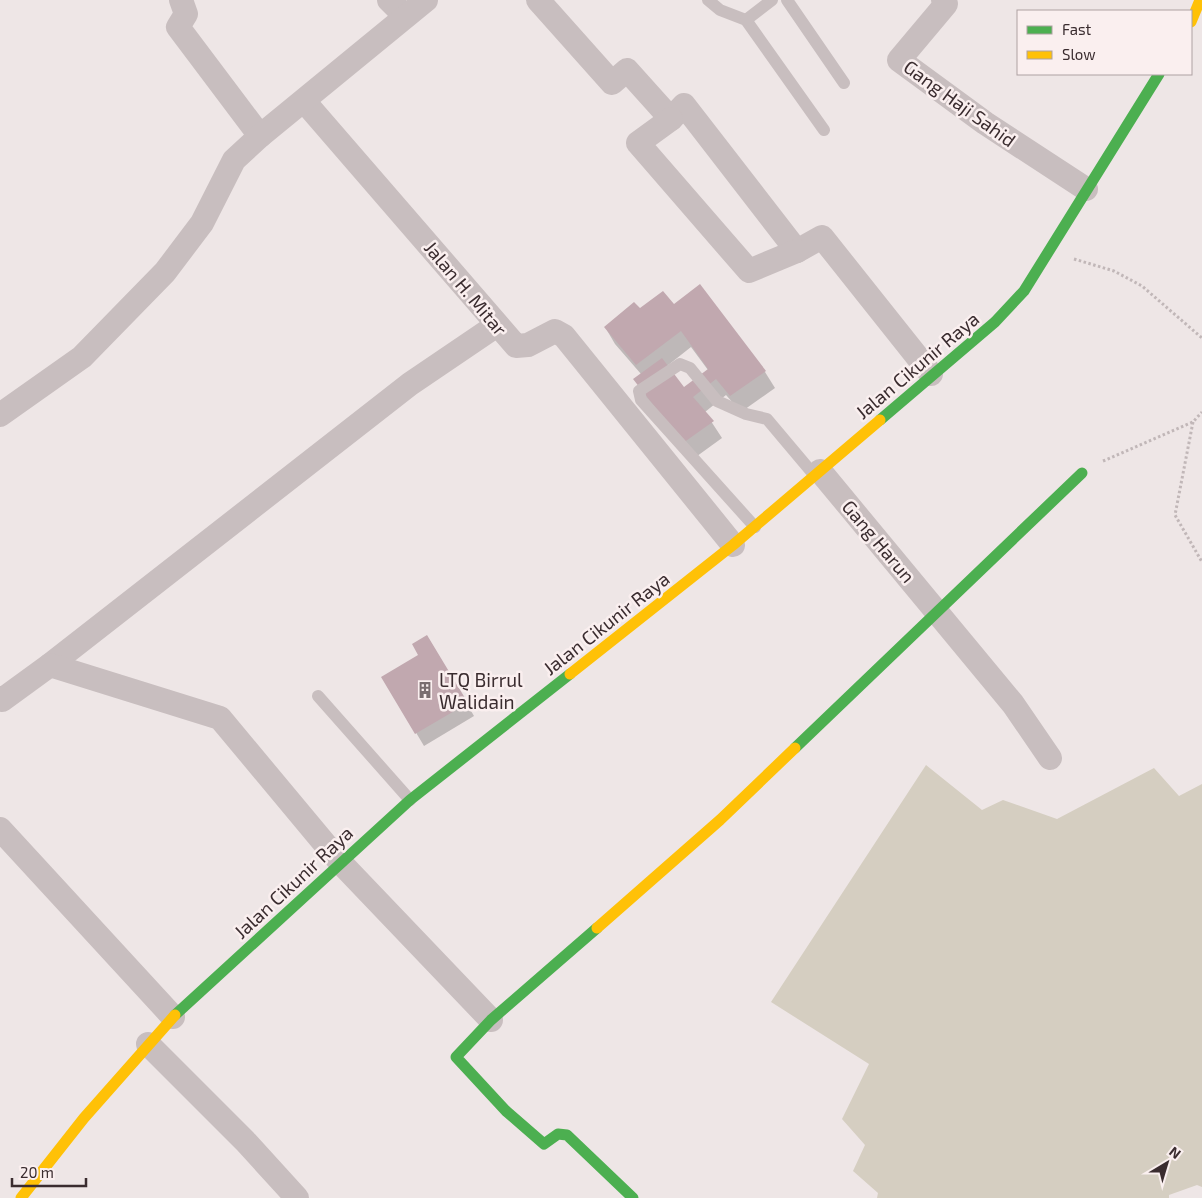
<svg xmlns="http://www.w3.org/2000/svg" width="1202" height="1198" viewBox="0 0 1202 1198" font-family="'Exo 2',sans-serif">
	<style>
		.green { fill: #d5cec1 }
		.shadow { fill: #0003; fill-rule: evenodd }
		.building { fill: #c1a8af }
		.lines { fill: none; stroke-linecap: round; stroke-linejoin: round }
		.path { stroke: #c1b7b8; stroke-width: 3; stroke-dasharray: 2.5 2.5; stroke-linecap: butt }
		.lane { stroke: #c8bebf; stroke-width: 12 }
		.street { stroke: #c8bebf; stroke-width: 24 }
		.fast { stroke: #4caf50; stroke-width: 11 }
		.slow { stroke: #ffc107; stroke-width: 11 }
		.labels { text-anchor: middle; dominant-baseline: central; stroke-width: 5; stroke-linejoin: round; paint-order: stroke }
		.street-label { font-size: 19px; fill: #3a2c2f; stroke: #faefef }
		.poi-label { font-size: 19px; fill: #3a2c2f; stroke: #faefef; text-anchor: start }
	</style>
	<rect width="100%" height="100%" fill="#eee6e6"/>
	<path class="green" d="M926,765L982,810L1003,800L1057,819L1154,768L1179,796L1202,784V1187L1197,1185L1169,1195V1198H877L878,1193L853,1171L865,1145L842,1119L869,1064L771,1002Z"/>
	<g class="shadow">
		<path d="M674,306L765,372L775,388L741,412L726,395L705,412L722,438L693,459L644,396L641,374L615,344L605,327L640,310ZM691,347L708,370L684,389L667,366Z"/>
		<path d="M427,636L474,716L424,746L383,677L420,656Z"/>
	</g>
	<g class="building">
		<path d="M700,284L766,371L730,396L716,379L693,397L714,421L683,443L633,379L662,358L684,387L708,369L681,331L636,365L604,327L634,302L640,308L663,291L674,304Z"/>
		<path d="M427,635L468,703L415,734L381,677L418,655L412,644Z"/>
	</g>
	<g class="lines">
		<g class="path">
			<path d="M1074,259L1114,271L1142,286L1202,338"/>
			<path d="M1193,422L1175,515L1202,562"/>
			<path d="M1103,461L1193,422L1202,412"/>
		</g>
		<g class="lane">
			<path d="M708,0L720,10L746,20L824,130"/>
			<path d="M787,0L844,83"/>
			<path d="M746,20L772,0"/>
			<path d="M755,527L641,400L639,391L680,364L690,368L717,401L746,414L767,419L815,476"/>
			<path d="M318,696L410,800"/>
		</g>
		<g class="street">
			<path d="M181,0L186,14L178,27L260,136"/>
			<path d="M389,0L405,16"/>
			<path d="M538,0L612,83L627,70L671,119L684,105L797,251L822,237L931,374"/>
			<path d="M943,0L946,4L899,60L985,123L1086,189"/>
			<path d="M304,101L516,346L528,345L555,331L564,336L733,545"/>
			<path d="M671,119L638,143L749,271L797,251"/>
			<path d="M0,415L82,357L165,272L202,223L234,160L260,136L426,0"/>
			<path d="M820,471L1013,704L1050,758"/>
			<path d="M50,665L410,384L497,325"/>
			<path d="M0,698L2,700L50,665L220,718L340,862L491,1020"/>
			<path d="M0,829L173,1017"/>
			<path d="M148,1044L245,1141L297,1198"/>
		</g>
		<g class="fast">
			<path d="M880,420L995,322L1024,291L1159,74"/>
			<path d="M795,748L1082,473"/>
			<path d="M597,928L491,1020L456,1057L506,1111L544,1144L558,1134L567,1135L633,1198"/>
			<path d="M175,1015L410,800L570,674"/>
		</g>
		<g class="slow">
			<path d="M1191,22L1200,0"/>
			<path d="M570,674L733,545L880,420"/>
			<path d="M597,928L720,820L795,748"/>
			<path d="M21,1198L84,1118L175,1015"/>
		</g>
	</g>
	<defs>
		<g id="building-bare" transform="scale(1.35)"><path d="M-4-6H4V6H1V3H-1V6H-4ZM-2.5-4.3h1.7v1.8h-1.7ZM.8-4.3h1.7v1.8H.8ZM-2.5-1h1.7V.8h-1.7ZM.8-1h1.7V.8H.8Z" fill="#796d6f" stroke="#faefef" stroke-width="2.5" paint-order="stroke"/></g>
	</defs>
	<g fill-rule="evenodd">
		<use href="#building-bare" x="425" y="690"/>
	</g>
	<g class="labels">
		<g class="street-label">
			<text transform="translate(960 103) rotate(36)">Gang Haji Sahid</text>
			<text transform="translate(466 288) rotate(50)">Jalan H. Mitar</text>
			<text transform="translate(917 365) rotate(-40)">Jalan Cikunir Raya</text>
			<text transform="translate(879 541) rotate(50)">Gang Harun</text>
			<text transform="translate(606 623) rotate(-38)">Jalan Cikunir Raya</text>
			<text transform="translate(293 882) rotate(-43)">Jalan Cikunir Raya</text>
		</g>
		<g class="poi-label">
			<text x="439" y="679">LTQ Birrul<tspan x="439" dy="22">Walidain</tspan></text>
		</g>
	</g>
	<rect x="1017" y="10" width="175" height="65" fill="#faefef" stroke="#ada1a2"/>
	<rect x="1027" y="26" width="25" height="8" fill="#4caf50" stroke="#ada1a2"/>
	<text x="1062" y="35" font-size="15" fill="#3a2c2f">Fast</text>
	<rect x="1027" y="51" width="25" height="8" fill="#ffc107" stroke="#ada1a2"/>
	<text x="1062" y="60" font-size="15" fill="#3a2c2f">Slow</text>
	<g transform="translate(1167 1163) rotate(38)" stroke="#faefef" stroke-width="4" paint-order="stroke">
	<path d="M0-4L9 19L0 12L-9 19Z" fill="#3a2c2f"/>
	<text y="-8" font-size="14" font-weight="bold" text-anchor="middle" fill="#3a2c2f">N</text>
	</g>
	<path d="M12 1178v8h74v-8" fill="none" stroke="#3a2c2f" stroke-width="2.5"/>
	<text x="20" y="1178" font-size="15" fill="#3a2c2f" stroke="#faefef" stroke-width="4" paint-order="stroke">20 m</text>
</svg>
